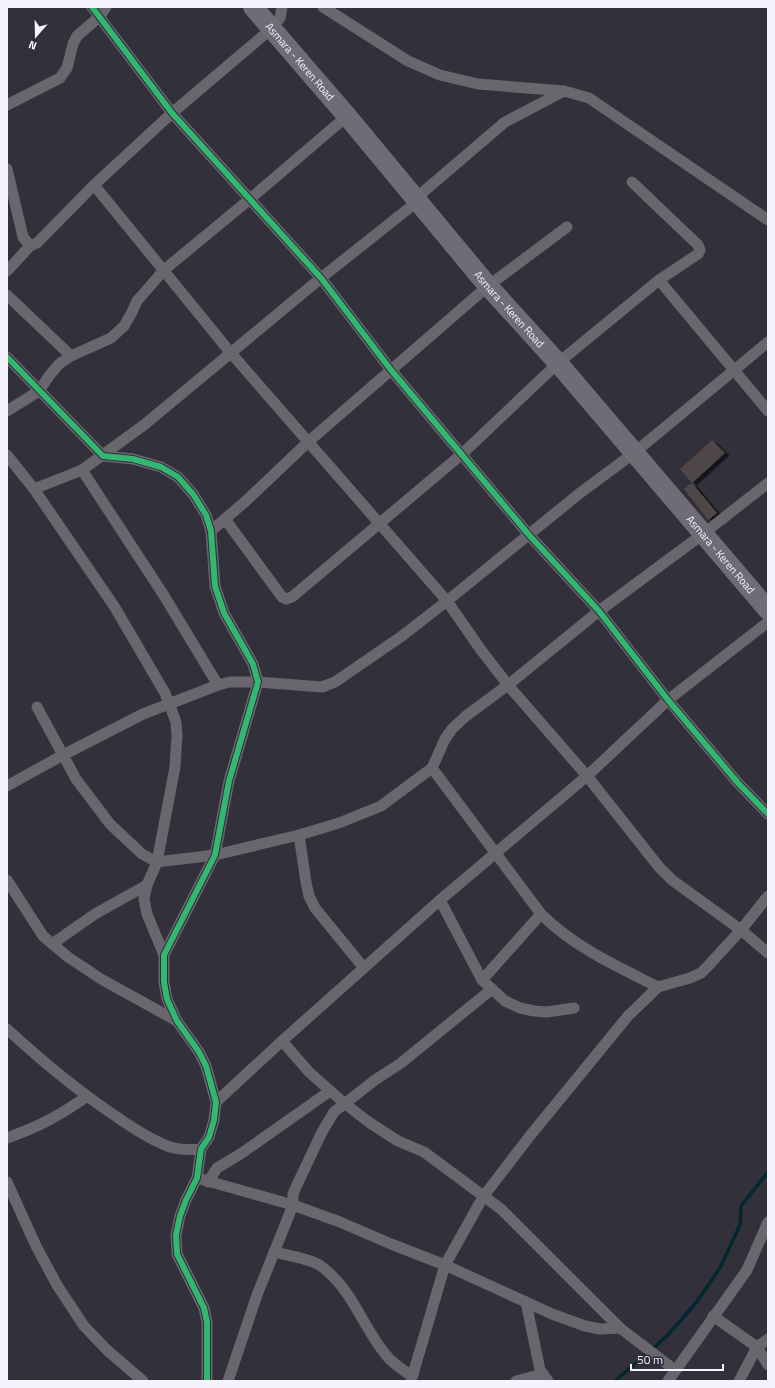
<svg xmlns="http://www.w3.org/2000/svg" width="775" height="1388" viewBox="0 0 775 1388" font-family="'Titillium Web',sans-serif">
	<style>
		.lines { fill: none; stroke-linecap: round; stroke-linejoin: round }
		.stream { stroke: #042631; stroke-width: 3.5 }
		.building { fill: #504747; filter: url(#shadow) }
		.street { stroke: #69666d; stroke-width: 11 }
		.highway { stroke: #706c76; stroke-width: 20 }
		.cycleway-casing { stroke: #2e2d3d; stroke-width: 8 }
		.cycleway { stroke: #33b770; stroke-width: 6 }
		.labels { text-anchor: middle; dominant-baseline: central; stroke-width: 3; stroke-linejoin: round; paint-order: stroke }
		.street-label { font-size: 11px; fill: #f4f3fe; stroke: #2e2d3d }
	</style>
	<defs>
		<filter id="shadow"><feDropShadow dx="4.5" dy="2.5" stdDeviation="0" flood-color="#0009"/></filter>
	</defs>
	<rect width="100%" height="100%" fill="#32303a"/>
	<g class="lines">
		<path class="stream" d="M615,1381L667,1336L695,1304L720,1268L740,1225L741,1206L768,1172"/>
	</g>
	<g class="building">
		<path d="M712,440L725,453L692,483L680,469Z"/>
		<path d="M692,483L717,513L708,520L684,489Z"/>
	</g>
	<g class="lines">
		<g class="street">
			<path d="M92,7L172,113L321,278L391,370L529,535L599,611L668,700L738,783L768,814"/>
			<path d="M323,7L408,61L440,75L478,84L564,91L589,98L768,220"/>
			<path d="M7,105L60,78L67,68L73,44L77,36L99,17L106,7"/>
			<path d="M7,169L23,237L30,246"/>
			<path d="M94,185L230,352L447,601L481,650L508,685L587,776L659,867L672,880L741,930L768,953"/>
			<path d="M7,271L30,246L37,243L94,185L172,113L271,29L280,18L282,7"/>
			<path d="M659,280L768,411"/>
			<path d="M7,295L71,356"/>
			<path d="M7,357L103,456L133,459L161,467L178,477L193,494L206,515L211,531L215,586L224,613L253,664L258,682L229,781L215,855L164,955V982L167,999L177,1021L199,1052L206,1066L216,1102L214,1120L209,1137L201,1149L197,1178L186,1200L180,1216L176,1235L177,1254L204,1308L207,1322V1381"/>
			<path d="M7,411L39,391L49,376L59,364L71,356L111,338L124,326L131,314L137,301L164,270L250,199L347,116"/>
			<path d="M7,455L34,489L114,606L165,693L176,722L177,736L175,767L157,862L147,885L144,899L147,914L164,955"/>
			<path d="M82,470L163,594L218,685"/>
			<path d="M34,489L82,470L144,425L321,278L418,201L422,193L505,122L564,91"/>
			<path d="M225,519L282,597L286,599L292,597L462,454L558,363L659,280L698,254L700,250L698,245L632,182"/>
			<path d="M211,531L247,500L308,442L488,286L567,227"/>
			<path d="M37,707L76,779L110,824L142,854L157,862L215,855L299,835L339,823L381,806L432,768L445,739L452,729L466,716L508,685L599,611L703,534L768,483"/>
			<path d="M432,768L541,914C574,947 616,966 658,987"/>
			<path d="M7,786L63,755L143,714L218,685L230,682H258L322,687L335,682L402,636L447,601L580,493L634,453L768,342"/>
			<path d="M299,835L306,882L309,896L315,908L364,968"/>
			<path d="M7,880L43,936L68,957L101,979L177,1021"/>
			<path d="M440,900L482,980L505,1001L520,1008L534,1011L547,1012L574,1008"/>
			<path d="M52,944L95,914L147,885"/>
			<path d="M482,980L541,914"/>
			<path d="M7,1029C43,1062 76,1090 117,1117C134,1129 151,1140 170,1147C180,1150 190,1150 201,1149"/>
			<path d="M282,1041L309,1072L344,1103L370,1123L398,1141L424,1152L501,1209L620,1328L675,1370"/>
			<path d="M216,1102L282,1041L440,900L587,776L668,700L768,622"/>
			<path d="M7,1138C38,1127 59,1116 86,1097"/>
			<path d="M197,1178L293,1205L340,1222L391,1244L445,1265L552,1314L585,1326L600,1329L620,1328"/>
			<path d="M7,1182L36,1246L57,1285L84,1326L108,1351L143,1381"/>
			<path d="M208,1182L217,1168L242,1153L330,1091"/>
			<path d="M274,1252C286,1255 312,1259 321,1266C353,1290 362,1326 386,1355C393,1364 403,1370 412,1376"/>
			<path d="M526,1302L540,1370L548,1381"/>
			<path d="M713,1316L757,1347L768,1339"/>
			<path d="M757,1347L768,1365"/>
			<path d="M228,1381L257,1295L293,1205V1194L295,1189L322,1132L334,1112L375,1080L401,1063L492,989"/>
			<path d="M411,1381L445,1265L483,1197L529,1137L628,1016L658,987L690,978L701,973L708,966L741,930L768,896"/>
			<path d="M516,1381L543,1374"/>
			<path d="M668,1381L747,1270L768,1222"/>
			<path d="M739,1381L757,1347"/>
		</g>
		<path class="highway" id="s1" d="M253,7L347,116L488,286L558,363L768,610"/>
		<g class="cycleway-casing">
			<g id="cycleway">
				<path d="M92,7L172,113L321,278L391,370L529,535L599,611L668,700L738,783L768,814"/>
				<path d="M7,357L103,456L133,459L161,467L178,477L193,494L206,515L211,531L215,586L224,613L253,664L258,682L229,781L215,855L164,955V982L167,999L177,1021L199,1052L206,1066L216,1102L214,1120L209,1137L201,1149L197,1178L186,1200L180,1216L176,1235L177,1254L204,1308L207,1322V1381"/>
			</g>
		</g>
		<use href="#cycleway" class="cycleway"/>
	</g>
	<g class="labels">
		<g class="street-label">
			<text stroke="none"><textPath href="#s1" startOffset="72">Asmara - Keren Road</textPath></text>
			<text stroke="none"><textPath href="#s1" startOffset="396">Asmara - Keren Road</textPath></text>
			<text stroke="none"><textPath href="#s1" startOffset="720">Asmara - Keren Road</textPath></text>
		</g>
	</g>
	<rect width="775" height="1388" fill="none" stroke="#f4f3fe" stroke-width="16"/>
	<g transform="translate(36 36) rotate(200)" stroke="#2e2d3d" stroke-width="3" paint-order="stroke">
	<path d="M0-3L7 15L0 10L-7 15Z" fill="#f4f3fe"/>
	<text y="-6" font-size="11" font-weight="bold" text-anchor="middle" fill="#f4f3fe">N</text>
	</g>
	<path d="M631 1364v6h92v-6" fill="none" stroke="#f4f3fe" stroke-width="2"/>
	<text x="637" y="1364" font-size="12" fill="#f4f3fe" stroke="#2e2d3d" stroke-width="3" paint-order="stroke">50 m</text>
</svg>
